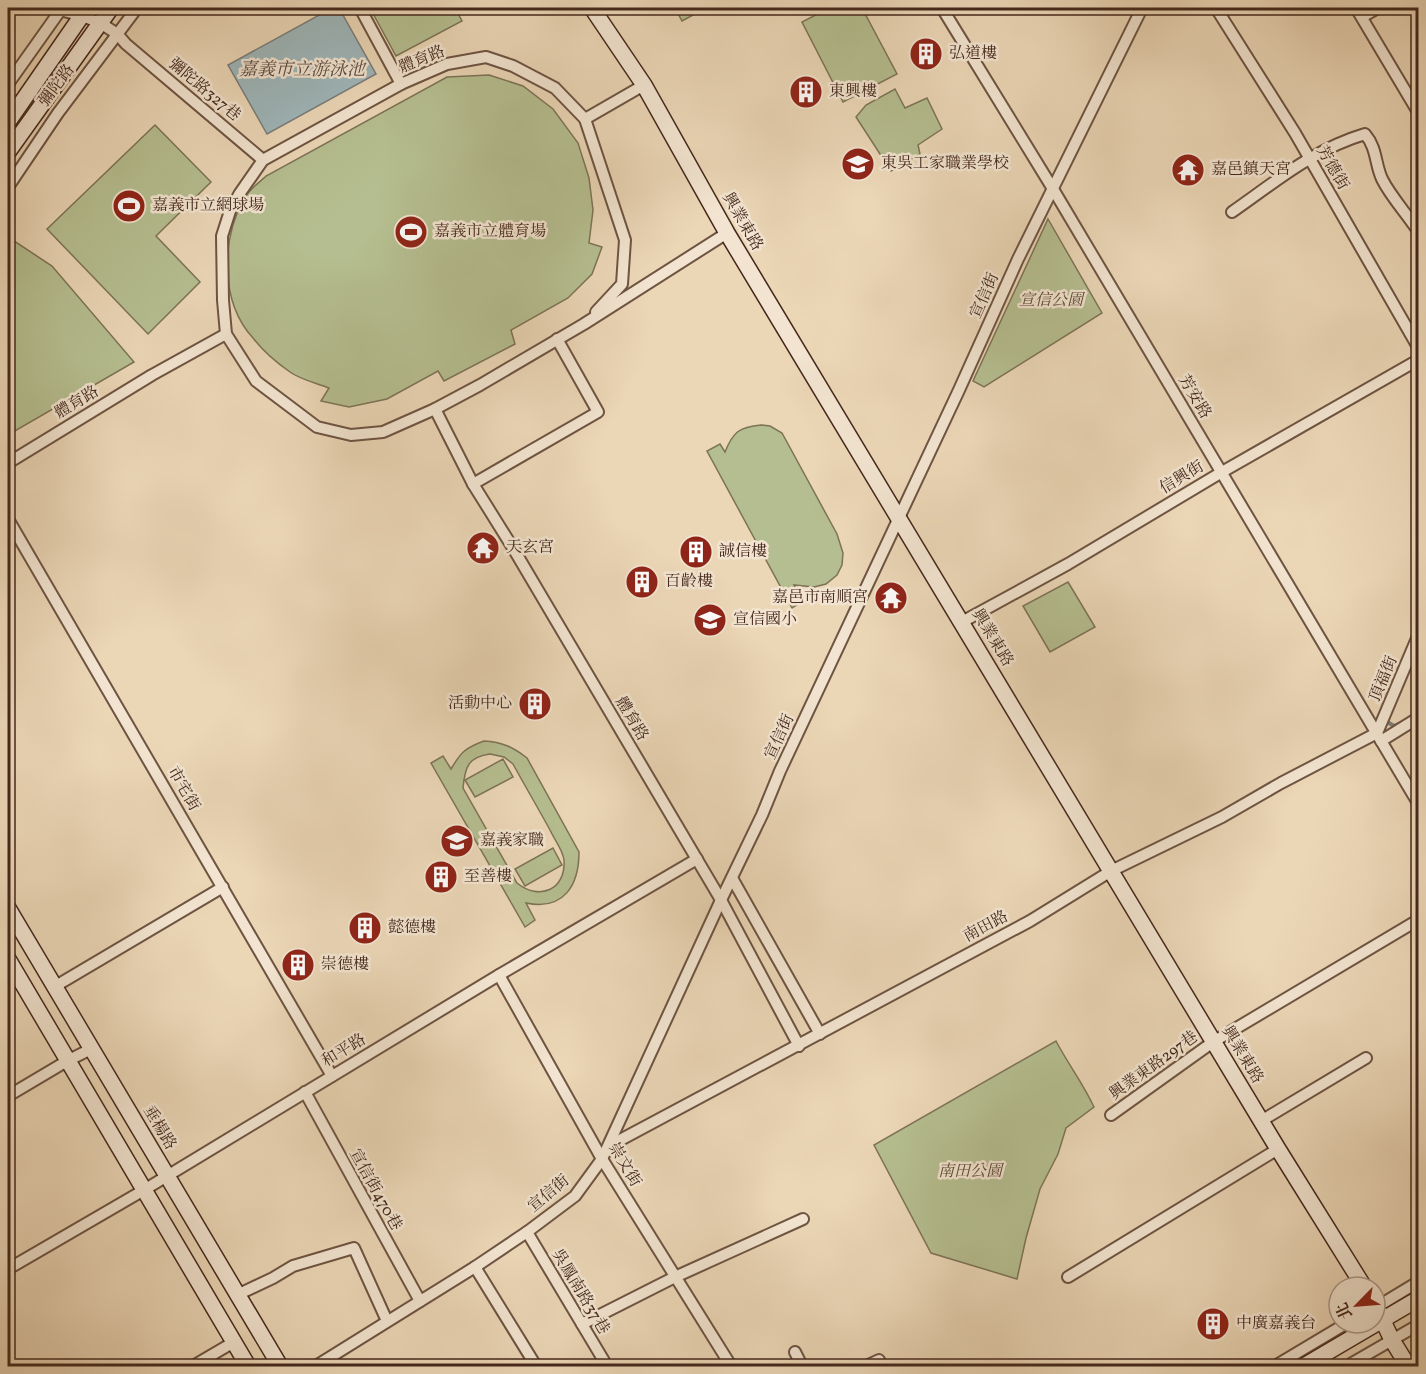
<svg xmlns="http://www.w3.org/2000/svg" width="1426" height="1374" viewBox="0 0 1426 1374" font-family="Vollkorn,'Noto Serif TC',serif">
	<style>
		.green { fill: #b5be90; stroke: #7d7356; stroke-width: 1.5; fill-rule: evenodd }
		.water { fill: #9eb6ba; stroke: #7a7d7b; stroke-width: 1.5 }
		.lines { fill: none; stroke-linecap: round; stroke-linejoin: round }
		.stream { stroke: #7a7d7b; stroke-width: 4 }
		.street-casing { stroke: #6e5442; stroke-width: 14 }
		.secondary-casing { stroke: #45281c; stroke-width: 18 }
		.street { stroke: #f2e4d0; stroke-width: 10 }
		.secondary { stroke: #f2e4d0; stroke-width: 15 }
		.labels { text-anchor: middle; dominant-baseline: central; stroke-width: 5; stroke-linejoin: round; paint-order: stroke }
		.poi-label { font-size: 16px; fill: #45281c; stroke: #f2e4d0; text-anchor: start }
		.street-label { font-size: 16px; fill: #45281c; stroke: #f2e4d0 }
		.park-label { font-size: 16px; font-style: italic; fill: #5b4633; stroke: #f2e4d0 }
		.water-label { font-size: 18px; font-style: italic; fill: #5b4c44; stroke: #f2e4d0 }
	</style>
	<rect width="100%" height="100%" fill="#ebd6b6"/>
	<filter id="stains"><feTurbulence type="fractalNoise" baseFrequency=".00333" numOctaves="4"/><feColorMatrix values="0 0 0 0 .2 0 0 0 0 .09 0 0 0 0 .02 0 0 0 .5 -.17"/></filter>
	<radialGradient id="worn" r=".72"><stop offset=".6" stop-color="#630" stop-opacity="0"/><stop offset="1" stop-color="#630" stop-opacity=".3"/></radialGradient>
	<g class="green">
		<path d="M370,8H455L462,21L396,56Z"/>
		<path d="M675,8H706L682,21Z"/>
		<path d="M829,8H862L897,74L843,102L802,22Z"/>
		<path d="M489,75L523,86L553,109L578,143L589,178L593,210L589,243L602,247L592,274L568,298L511,330L515,344L444,381L438,371L387,399L349,407L321,401L329,388C317,383 301,380 290,372C277,363 263,351 253,338C220,302 221,240 244,199C248,190 259,183 266,176L447,77Z"/>
		<path d="M895,89L905,108L927,98L942,129L918,145L920,154L891,171L856,117L866,105Z"/>
		<path d="M155,125L211,182L156,236L200,282L148,334L47,229Z"/>
		<path d="M1048,219L1102,313L984,387L973,381Z"/>
		<path d="M8,237L52,266L134,362L8,435Z"/>
		<path d="M761,425L770,426L782,433L837,534L843,553L842,565L837,575L826,584L814,587L794,585L803,601L792,608L707,451L720,444L725,452C733,432 739,427 761,425Z"/>
		<path d="M1068,582L1095,627L1050,652L1023,606Z"/>
		<path d="M484,741C502,742 513,747 527,758L579,852C579,885 564,911 526,903L535,920L525,927L431,763L443,756L451,769C461,752 465,748 484,741ZM490,754L504,757L513,764C525,786 538,808 550,830C554,839 563,850 564,860C566,890 539,901 517,883L463,788C465,767 468,757 490,754Z"/>
		<path d="M503,759L513,777L475,797L465,780Z"/>
		<path d="M553,848L562,865L525,886L515,869Z"/>
		<path d="M1056,1041C1068,1064 1083,1083 1094,1107L1066,1128L1058,1154L1040,1189L1026,1238L1017,1279L931,1253L874,1145Z"/>
	</g>
	<path class="water" d="M332,8H339L376,74L267,134L228,65Z"/>
	<g class="lines">
		<g class="stream">
			<path d="M1415,635L1418,624"/>
			<path d="M1384,720L1394,726L1401,723"/>
		</g>
		<g class="street-casing">
			<g id="street">
				<path d="M360,8L401,84"/>
				<path d="M942,8L1053,189L1418,803"/>
				<path d="M1216,8L1295,133L1418,347"/>
				<path d="M1356,8L1418,112"/>
				<path d="M60,10C84,16 110,23 126,44L263,160"/>
				<path d="M1362,17L1378,8"/>
				<path d="M8,84L62,8"/>
				<path d="M585,119L644,85"/>
				<path d="M8,187L58,113L137,8"/>
				<path d="M1232,212C1275,182 1314,149 1365,134C1377,148 1375,164 1382,179C1391,197 1407,214 1418,231"/>
				<path d="M226,334L223,300L222,236L230,211L240,193L263,160L401,84L447,64L486,57L513,66L555,88L585,119L625,240L622,284L596,312"/>
				<path d="M435,409L473,484L513,548L721,900L799,1046"/>
				<path d="M8,463L152,375L226,334L256,381L317,427L351,435L383,432L435,409L480,385L584,324L727,233"/>
				<path d="M473,484L598,412L557,339"/>
				<path d="M8,519L332,1076"/>
				<path d="M962,622L1068,564L1222,472L1418,360"/>
				<path d="M1381,741L1418,718"/>
				<path d="M732,878L820,1034"/>
				<path d="M499,975L602,1159L731,1366"/>
				<path d="M54,987L223,887"/>
				<path d="M305,1092L420,1301"/>
				<path d="M8,1096L67,1061L91,1049"/>
				<path d="M1111,1115L1213,1042L1418,920"/>
				<path d="M1261,1121L1366,1058"/>
				<path d="M609,1146L1030,921L1111,871L1222,817L1281,783L1377,733L1418,636"/>
				<path d="M527,1232L607,1366"/>
				<path d="M475,1267L536,1366"/>
				<path d="M8,1269L144,1190L499,975L697,859"/>
				<path d="M1068,1277L1278,1149"/>
				<path d="M237,1295L273,1278L293,1266L354,1248L387,1321"/>
				<path d="M1375,1308L1418,1282"/>
				<path d="M582,1324L675,1277L803,1219"/>
				<path d="M795,1352L802,1366"/>
				<path d="M193,1366L234,1342"/>
				<path d="M316,1366L475,1267L527,1232L575,1196L602,1159L721,900L762,815L780,771L959,390L1018,259L1142,8"/>
				<path d="M866,1366L879,1360"/>
				<path d="M1275,1366L1347,1323"/>
				<path d="M1347,1366L1418,1325"/>
			</g>
		</g>
		<g class="secondary-casing">
			<g id="secondary">
				<path d="M592,8L644,85L727,233L1278,1149L1364,1287"/>
				<path d="M8,122L87,8"/>
				<path d="M8,152L111,8"/>
				<path d="M8,908L280,1366"/>
				<path d="M8,959L248,1366"/>
				<path d="M1375,1304L1392,1340L1408,1366"/>
				<path d="M1304,1366L1418,1299"/>
			</g>
		</g>
		<use href="#street" class="street"/>
		<use href="#secondary" class="secondary"/>
	</g>
	<defs>
		<g id="building-disc" transform="scale(1.725)"><circle r="9.5" fill="#8f2418" stroke="#f2e4d0"/><path d="M-4-6H4V6H1V3H-1V6H-4ZM-2.5-4.3h1.7v1.8h-1.7ZM.8-4.3h1.7v1.8H.8ZM-2.5-1h1.7V.8h-1.7ZM.8-1h1.7V.8H.8Z" fill="#fff"/></g>
		<g id="school-disc" transform="scale(1.725)"><circle r="9.5" fill="#8f2418" stroke="#f2e4d0"/><path d="M0-5L7-2L0 1L-7-2ZM-4 1L0 2.5L4 1V4Q0 6-4 4Z" fill="#fff"/></g>
		<g id="temple-disc" transform="scale(1.725)"><circle r="9.5" fill="#8f2418" stroke="#f2e4d0"/><path d="M0-6L5-2H3V0L6.5 2.5H4V6H1.5V3h-3V6H-4V2.5H-6.5L-3 0V-2H-5Z" fill="#fff"/></g>
		<g id="stadium-disc" transform="scale(1.725)"><circle r="9.5" fill="#8f2418" stroke="#f2e4d0"/><path d="M0-5a6.5 5 0 1 0 0 10a6.5 5 0 1 0 0-10ZM-3.5-1.8h7v3.6h-7Z" fill="#fff"/></g>
	</defs>
	<g fill-rule="evenodd">
		<use href="#building-disc" x="926" y="54"/>
		<use href="#building-disc" x="806" y="92"/>
		<use href="#school-disc" x="858" y="164"/>
		<use href="#temple-disc" x="1188" y="170"/>
		<use href="#stadium-disc" x="129" y="206"/>
		<use href="#stadium-disc" x="411" y="232"/>
		<use href="#temple-disc" x="483" y="548"/>
		<use href="#building-disc" x="696" y="552"/>
		<use href="#building-disc" x="642" y="582"/>
		<use href="#temple-disc" x="891" y="598"/>
		<use href="#school-disc" x="710" y="620"/>
		<use href="#building-disc" x="535" y="704"/>
		<use href="#school-disc" x="457" y="841"/>
		<use href="#building-disc" x="441" y="877"/>
		<use href="#building-disc" x="365" y="928"/>
		<use href="#building-disc" x="298" y="965"/>
		<use href="#building-disc" x="1213" y="1324"/>
	</g>
	<g class="labels">
		<g class="poi-label">
			<text x="949" y="54">弘道樓</text>
			<text x="829" y="92">東興樓</text>
			<text x="881" y="164">東吳工家職業學校</text>
			<text x="1211" y="170">嘉邑鎮天宮</text>
			<text x="152" y="206">嘉義市立網球場</text>
			<text x="434" y="232">嘉義市立體育場</text>
			<text x="506" y="548">天玄宮</text>
			<text x="719" y="552">誠信樓</text>
			<text x="665" y="582">百齡樓</text>
			<text x="868" y="598" text-anchor="end">嘉邑市南順宮</text>
			<text x="733" y="620">宣信國小</text>
			<text x="512" y="704" text-anchor="end">活動中心</text>
			<text x="480" y="841">嘉義家職</text>
			<text x="464" y="877">至善樓</text>
			<text x="388" y="928">懿德樓</text>
			<text x="321" y="965">崇德樓</text>
			<text x="1236" y="1324">中廣嘉義台</text>
		</g>
		<g class="street-label">
			<text transform="translate(422 60) rotate(-22)">體育路</text>
			<text transform="translate(57 86) rotate(-53)">彌陀路</text>
			<text transform="translate(204 90) rotate(40)">彌陀路327巷</text>
			<text transform="translate(1332 168) rotate(60)">芳德街</text>
			<text transform="translate(742 222) rotate(60)">興業東路</text>
			<text transform="translate(985 296) rotate(-66)">宣信街</text>
			<text transform="translate(1194 397) rotate(59)">芳安路</text>
			<text transform="translate(77 403) rotate(-31)">體育路</text>
			<text transform="translate(1182 478) rotate(-31)">信興街</text>
			<text transform="translate(992 638) rotate(59)">興業東路</text>
			<text transform="translate(1384 679) rotate(-67)">頂福街</text>
			<text transform="translate(631 719) rotate(59)">體育路</text>
			<text transform="translate(780 737) rotate(-65)">宣信街</text>
			<text transform="translate(183 789) rotate(60)">市宅街</text>
			<text transform="translate(986 927) rotate(-28)">南田路</text>
			<text transform="translate(344 1051) rotate(-31)">和平路</text>
			<text transform="translate(1242 1055) rotate(59)">興業東路</text>
			<text transform="translate(1154 1066) rotate(-36)">興業東路297巷</text>
			<text transform="translate(159 1128) rotate(59)">垂楊路</text>
			<text transform="translate(624 1165) rotate(59)">崇文街</text>
			<text transform="translate(375 1190) rotate(61)">宣信街470巷</text>
			<text transform="translate(549 1194) rotate(-40)">宣信街</text>
			<text transform="translate(580 1292) rotate(59)">吳鳳南路37巷</text>
		</g>
		<g class="park-label">
			<text x="1051" y="301">宣信公園</text>
			<text x="970" y="1172">南田公園</text>
		</g>
		<g class="water-label">
			<text x="302" y="70">嘉義市立游泳池</text>
		</g>
	</g>
	<rect width="1426" height="1374" fill="none" stroke="#ebd6b6" stroke-width="30"/>
	<rect x="9" y="9" width="1408" height="1356" fill="none" stroke="#45281c" stroke-width="3"/>
	<rect x="15" y="15" width="1396" height="1344" fill="none" stroke="#45281c" stroke-width="1.5"/>
	<g transform="translate(1357 1305) rotate(245)"><circle r="28" fill="#f2e4d0" stroke="#ad9988" stroke-width="1.5"/>
	<path d="M0-4.5L10 22L0 15L-10 22Z" fill="#8f2418"/>
	<text y="-9" font-size="16" font-weight="bold" text-anchor="middle" fill="#45281c">北</text>
	</g>
	<rect width="100%" height="100%" filter="url(#stains)"/>
	<rect width="100%" height="100%" fill="url(#worn)"/>
</svg>
